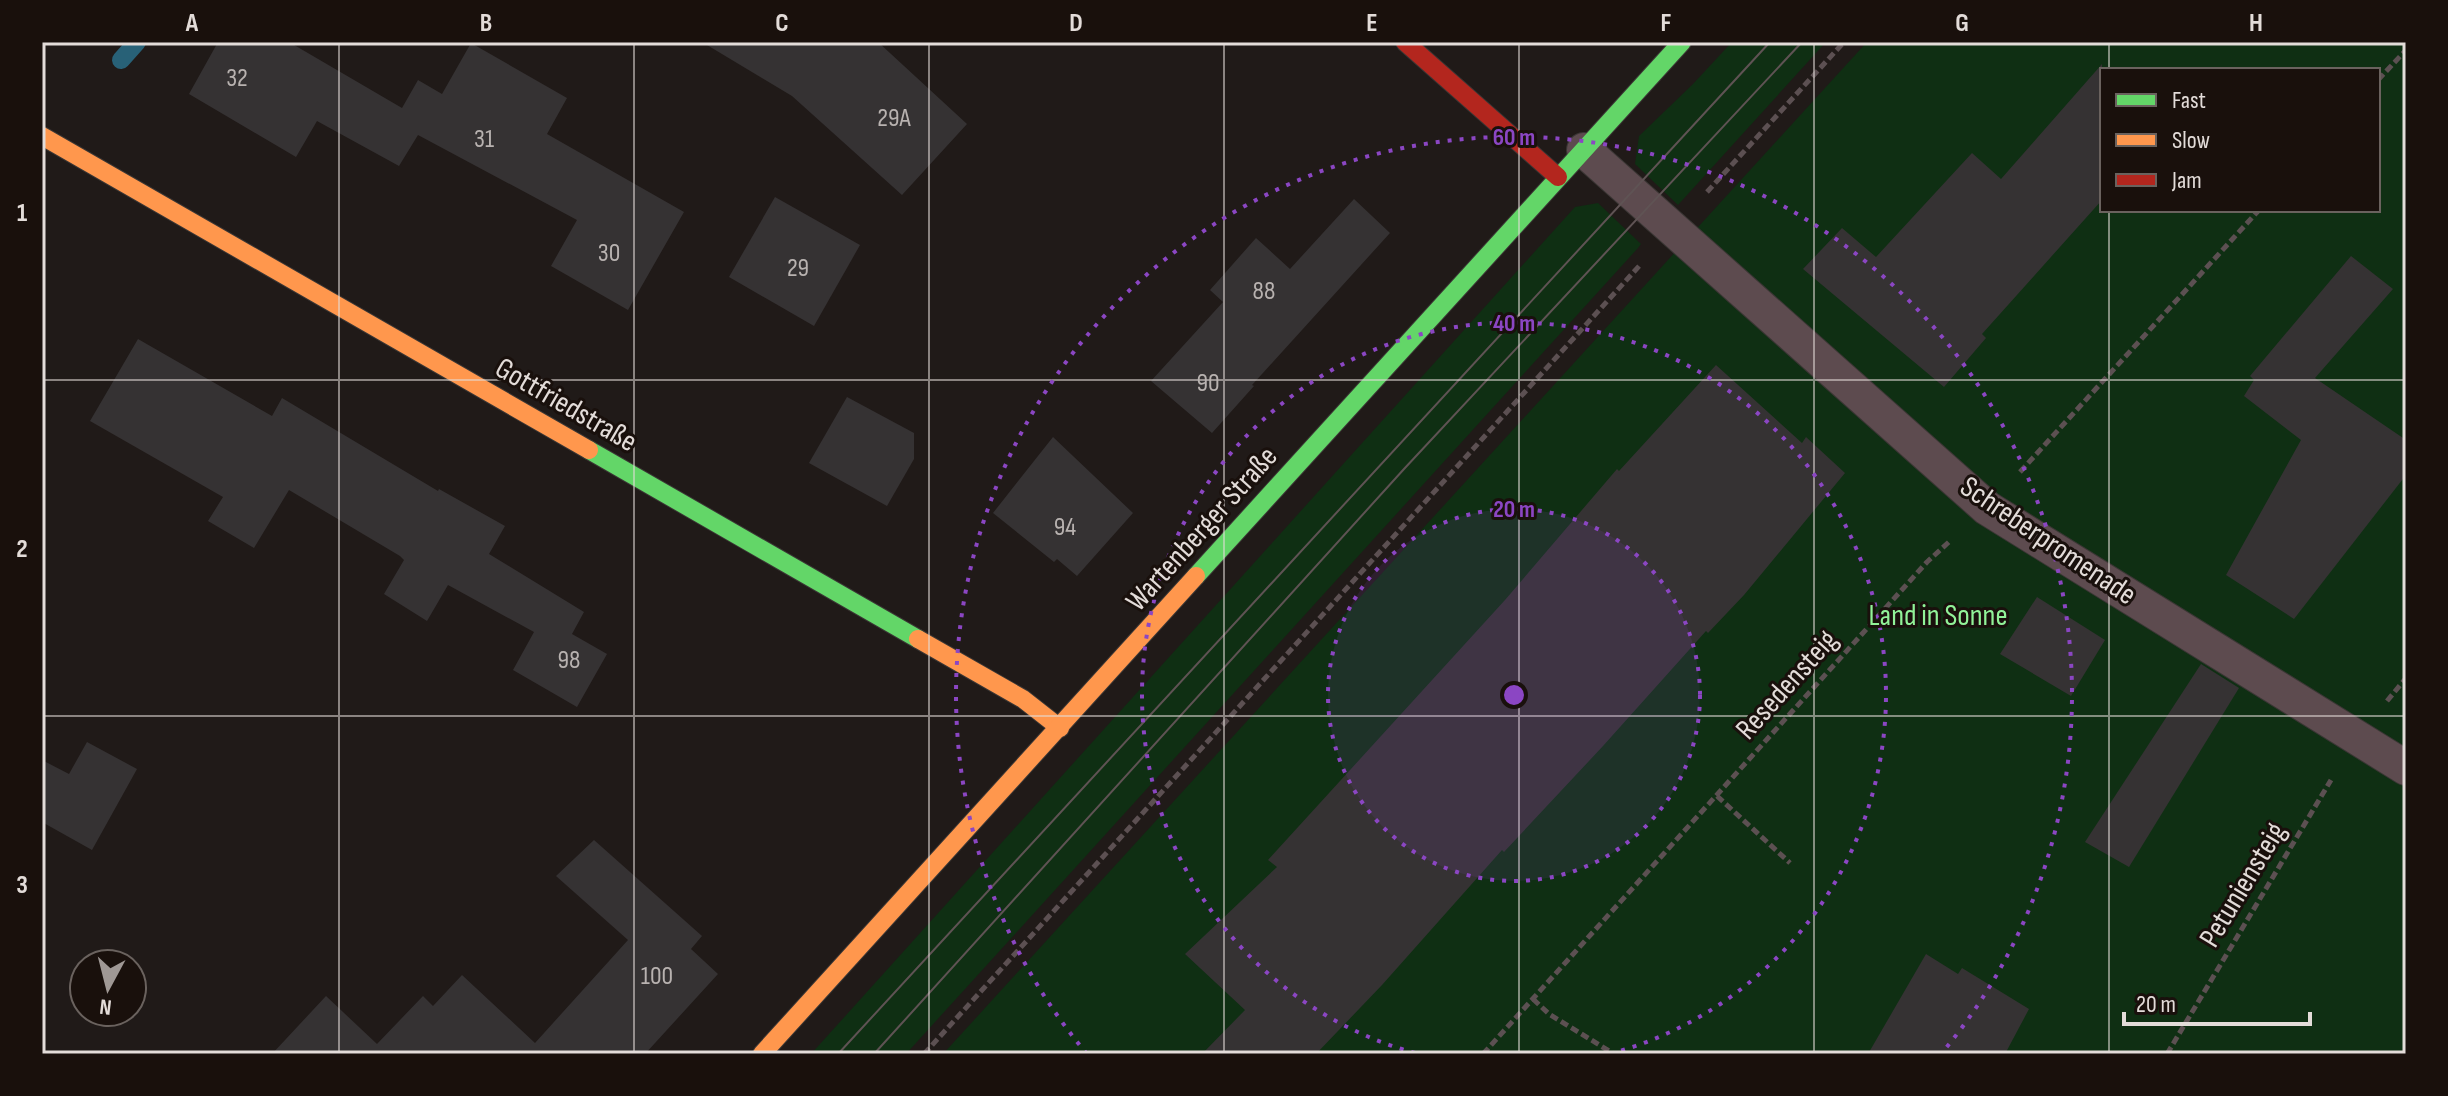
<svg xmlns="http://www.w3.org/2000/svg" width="2448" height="1096" viewBox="0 0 2448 1096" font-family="'Sofia Sans Condensed',sans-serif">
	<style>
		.green { fill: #0f2f13; fill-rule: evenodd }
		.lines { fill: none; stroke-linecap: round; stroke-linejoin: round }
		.stream { stroke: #286177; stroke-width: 18 }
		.building { fill: #353233 }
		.lane-casing { stroke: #3a3634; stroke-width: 36 }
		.fast-casing { stroke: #3a3634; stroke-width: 20 }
		.slow-casing { stroke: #3a3634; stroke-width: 20 }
		.jam-casing { stroke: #3a3634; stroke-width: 20 }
		.path { stroke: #5c5052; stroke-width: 5; stroke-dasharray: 8 4; stroke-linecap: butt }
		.lane { stroke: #5d4b4f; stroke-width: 34 }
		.fast { stroke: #63d668; stroke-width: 18 }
		.slow { stroke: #ff974d; stroke-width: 18 }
		.jam { stroke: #b3261e; stroke-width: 18 }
		.tram { stroke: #5f5354; stroke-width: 2 }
		.grid { fill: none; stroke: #e3dcd9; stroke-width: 2; stroke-opacity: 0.55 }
		.ring { fill: none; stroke: #8b46c3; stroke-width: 4; stroke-dasharray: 4 8 }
		.labels { text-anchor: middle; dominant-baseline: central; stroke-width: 6; stroke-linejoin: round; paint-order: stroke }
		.number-label { font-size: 26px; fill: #b8b2b0 }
		.street-label { font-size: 30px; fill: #e3dcd9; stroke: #19100c }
		.park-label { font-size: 30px; fill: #91f298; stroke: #19100c }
		.centre { fill: #8b46c3; stroke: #19100c; stroke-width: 4 }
		.ring-label { font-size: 24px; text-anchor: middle; font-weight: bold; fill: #8b46c3; stroke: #19100c; stroke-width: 6; stroke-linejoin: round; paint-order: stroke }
		.neatline { fill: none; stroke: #e3dcd9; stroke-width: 3 }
		.grid-label { font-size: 26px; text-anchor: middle; font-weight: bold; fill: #e3dcd9 }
	</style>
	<rect width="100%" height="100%" fill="#201a18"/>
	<g class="green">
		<path d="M1732,42H1826L1678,205L1635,164L1639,136L1693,84Z"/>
		<path d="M1867,42H2406V1054H943ZM2102,70H2378V210H2102Z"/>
		<path d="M1598,203L1641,244L1638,248L906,1054H811L1575,207Z"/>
	</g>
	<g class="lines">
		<path class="stream" d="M121,60L137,42"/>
	</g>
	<g class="building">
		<path d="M218,42H289L402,108L418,80L442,94L471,43L567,98L547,134L684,212L628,310L551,266L577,220L418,135L399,166L317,121L296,157L189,94Z"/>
		<path d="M702,42H878L967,124L902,195L792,96Z"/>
		<path d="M2102,64V200L1982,334L1986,338L1944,387L1803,269L1842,228L1876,257L1972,153L2001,179Z"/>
		<path d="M775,197L860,245L814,326L729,277Z"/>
		<path d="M1354,199L1390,233L1252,385L1254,386L1212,433L1151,381L1223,302L1210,290L1256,238L1290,269Z"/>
		<path d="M2351,256L2393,289L2315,378L2406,440V475L2294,619L2226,575L2301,440L2244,396L2254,380L2250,376Z"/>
		<path d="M138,339L272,416L282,398L438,491L439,489L505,526L489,554L584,612L572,634L607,654L577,707L513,670L534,632L448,585L427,621L384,594L404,560L400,556L289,490L254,548L208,521L223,497L90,421Z"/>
		<path d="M1716,365L1802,443L1806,437L1845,473L1744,595L1708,633L1706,631L1603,746L1504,852L1502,850L1382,985L1316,1054H1202L1245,1010L1185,954L1277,867L1268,860L1505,600L1617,469L1619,471Z"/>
		<path d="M847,397L914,433V459L887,506L809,463Z"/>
		<path d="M1053,437L1133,513L1077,576L1057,559L1054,562L993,513Z"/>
		<path d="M2037,597L2105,640L2071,696L2000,654Z"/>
		<path d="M2201,664L2239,688L2129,867L2085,842Z"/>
		<path d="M87,742L137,769L92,850L42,822V760L69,774Z"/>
		<path d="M594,840L702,936L691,949L718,974L645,1054H272L326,996L377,1044L423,996L433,1006L462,975L535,1043L628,940L556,876Z"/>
		<path d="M1926,954L1958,974L1962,968L2029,1009L2005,1054H1868Z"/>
	</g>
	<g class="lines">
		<g class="lane-casing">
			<path id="lane" d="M1584,150L1987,508L2406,768"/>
		</g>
		<g class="fast-casing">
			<g id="fast">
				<path d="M589,450L918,639"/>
				<path d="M1196,576L1682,42"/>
			</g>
		</g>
		<g class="slow-casing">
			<g id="slow">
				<path d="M42,136L589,450"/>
				<path d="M918,639L1023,699L1060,728"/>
				<path d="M762,1054L1196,576"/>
			</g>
		</g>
		<g class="jam-casing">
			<path id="jam" d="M1405,42L1558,177"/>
		</g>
		<g class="path">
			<path d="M2378,80L2406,50"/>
			<path d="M1707,192L1844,42"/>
			<path d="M2020,472L2259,210"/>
			<path d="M2387,701L2406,678"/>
			<path d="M1717,796L1790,863"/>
			<path d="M1533,999L1549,1014L1614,1054"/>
			<path d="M924,1054L1641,264"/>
			<path d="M1483,1054L1927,562L1950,541"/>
			<path d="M2167,1054L2331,780"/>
		</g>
		<use href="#lane" class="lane"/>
		<use href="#fast" class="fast"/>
		<use href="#slow" class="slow"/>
		<use href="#jam" class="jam"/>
		<g class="tram">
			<path d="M838,1054L1770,42"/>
			<path d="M874,1054L1404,469L1802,42"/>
		</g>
	</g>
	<path class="grid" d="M339,42V1054M634,42V1054M929,42V1054M1224,42V1054M1519,42V1054M1814,42V1054M2109,42V70M2109,210V1054M42,380H2406M42,716H2406"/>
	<circle cx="1514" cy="695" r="186" fill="#8b46c3" fill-opacity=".12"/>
	<g class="ring">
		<circle cx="1514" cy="695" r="186"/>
		<path d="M1415 1053A372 372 0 1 1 1613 1053"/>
		<path d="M1087 1054A558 558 0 1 1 1941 1054"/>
	</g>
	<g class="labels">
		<g class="number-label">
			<text x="237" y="78">32</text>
			<text x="894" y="118">29A</text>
			<text x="484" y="139">31</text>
			<text x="609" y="253">30</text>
			<text x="798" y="268">29</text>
			<text x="1264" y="291">88</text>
			<text x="1208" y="383">90</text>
			<text x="1065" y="527">94</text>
			<text x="569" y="660">98</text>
			<text x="657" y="976">100</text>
		</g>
		<g class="street-label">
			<text transform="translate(566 405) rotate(30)">Gottfriedstraße</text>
			<text transform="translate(1202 529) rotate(-48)">Wartenberger Straße</text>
			<text transform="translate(2048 541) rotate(34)">Schreberpromenade</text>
			<text transform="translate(1787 685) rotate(-48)">Resedensteig</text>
			<text transform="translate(2243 885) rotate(-59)">Petuniensteig</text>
		</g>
		<g class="park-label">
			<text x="1938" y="616">Land in Sonne</text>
		</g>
	</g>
	<circle cx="1514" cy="695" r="12" class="centre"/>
	<g class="ring-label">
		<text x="1514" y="145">60 m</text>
		<text x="1514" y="331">40 m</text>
		<text x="1514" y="517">20 m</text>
	</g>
	<rect width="2448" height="1096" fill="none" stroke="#19100c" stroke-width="88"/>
	<rect x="2100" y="68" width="280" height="144" fill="#19100c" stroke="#6a625e" stroke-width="2"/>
	<rect x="2116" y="94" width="40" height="12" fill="#63d668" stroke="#6a625e" stroke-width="2"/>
	<text x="2172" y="108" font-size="24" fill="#e3dcd9">Fast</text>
	<rect x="2116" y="134" width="40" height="12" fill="#ff974d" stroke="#6a625e" stroke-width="2"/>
	<text x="2172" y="148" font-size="24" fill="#e3dcd9">Slow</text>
	<rect x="2116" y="174" width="40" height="12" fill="#b3261e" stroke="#6a625e" stroke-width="2"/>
	<text x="2172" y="188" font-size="24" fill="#e3dcd9">Jam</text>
	<g transform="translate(108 988) rotate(187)"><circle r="38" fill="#19100c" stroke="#6a625e" stroke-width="2"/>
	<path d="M0-6L14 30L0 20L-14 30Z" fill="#9f9895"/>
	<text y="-12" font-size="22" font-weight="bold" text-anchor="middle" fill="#e3dcd9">N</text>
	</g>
	<path d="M2124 1012v12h186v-12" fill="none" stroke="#e3dcd9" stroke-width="4"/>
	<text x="2136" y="1012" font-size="24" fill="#e3dcd9" stroke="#19100c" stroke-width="6" paint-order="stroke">20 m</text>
	<rect x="44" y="44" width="2360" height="1008" class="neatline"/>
	<g class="grid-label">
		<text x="192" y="31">A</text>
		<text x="486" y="31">B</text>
		<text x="782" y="31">C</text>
		<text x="1076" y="31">D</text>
		<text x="1372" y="31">E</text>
		<text x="1666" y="31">F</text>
		<text x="1962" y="31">G</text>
		<text x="2256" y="31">H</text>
		<text x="22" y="221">1</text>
		<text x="22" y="557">2</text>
		<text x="22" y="893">3</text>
	</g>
</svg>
